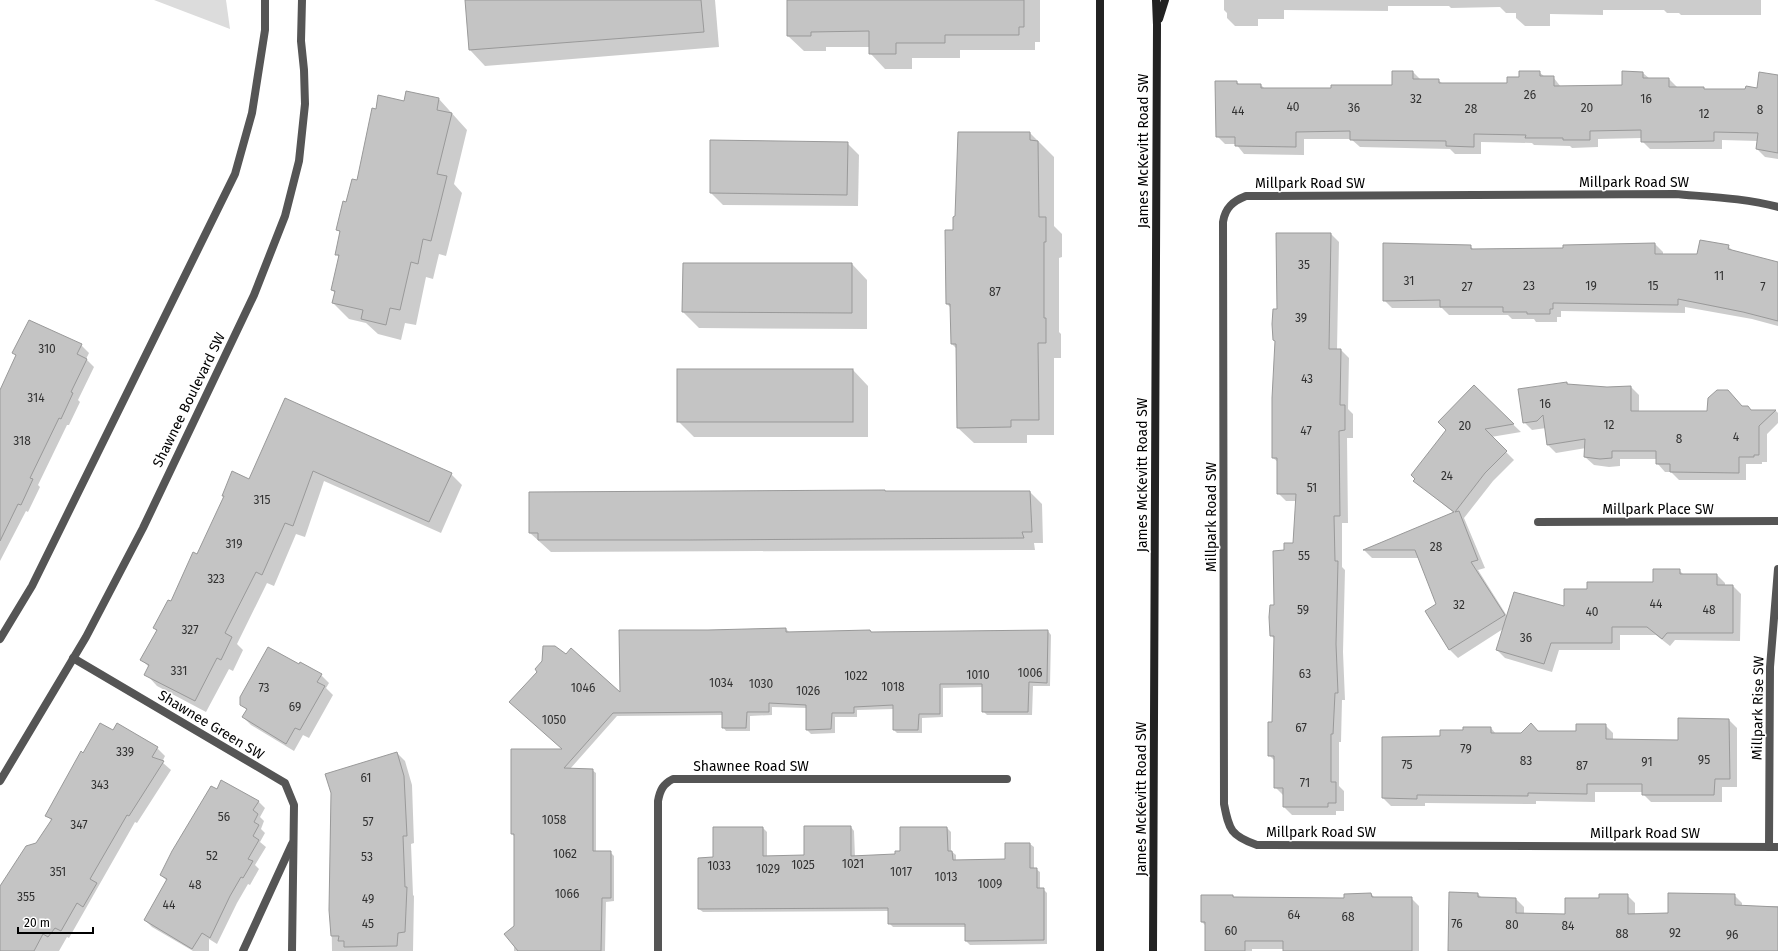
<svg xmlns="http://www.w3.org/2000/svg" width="1778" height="951" viewBox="0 0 1778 951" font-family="'Fira Sans',sans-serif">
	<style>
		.green { fill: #dcdcdc }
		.shadow { fill: #0003 }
		.building { fill: #c4c4c4; stroke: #999 }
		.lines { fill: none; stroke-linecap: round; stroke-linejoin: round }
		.minor { stroke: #555; stroke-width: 8 }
		.secondary { stroke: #222; stroke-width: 8 }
		.labels { text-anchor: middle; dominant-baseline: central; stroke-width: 3; stroke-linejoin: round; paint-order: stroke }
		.number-label { font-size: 12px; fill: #313131 }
		.street-label { font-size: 14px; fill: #000; stroke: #fff }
	</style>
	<rect width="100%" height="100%" fill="#fff"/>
	<path class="green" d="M154,0H226L230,29Z"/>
	<g class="shadow">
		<path d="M466,0H715L719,47L485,66L470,50Z"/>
		<path d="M788,0H1040V42H1035V50H960V58H912V69H885L870,53V47H826V51H804L788,36Z"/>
		<path d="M1224,0H1761V15H1681L1679,13H1667L1664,10H1603V15L1550,14V26H1525L1516,18V13H1506L1500,7L1451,8L1449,6H1388V11L1284,10V19H1258V26H1235L1227,18V13L1224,10Z"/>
		<path d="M1413,72L1421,80H1438L1443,84H1508L1520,78L1539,72L1545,77H1553L1561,87L1623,86V72L1643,73L1650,79H1669L1677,87L1703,88L1706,90L1758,89L1778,76V159L1765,157L1757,149L1758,141L1722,140V149H1650L1642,141V138L1598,139V147L1572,148L1570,146L1534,145L1532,143L1481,142V154H1455L1450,149L1360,147L1351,139H1304V155L1244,154L1236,144H1225L1217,136L1237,82L1240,85H1261L1265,89H1332L1393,86Z"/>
		<path d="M439,99L467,130L454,184L462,193L446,256L439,254L433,279L426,277L416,325L405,323L401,340L378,334L366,323L349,319L333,303L336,294L332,290L339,257L336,254L341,233L338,230L358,181L376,110L405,102Z"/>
		<path d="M1030,133L1054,157V226L1062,234V257L1059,258V332L1061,334V358H1054V435H1027V443H974L958,428L957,349L952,344L951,308L947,304L954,231Z"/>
		<path d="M847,143L859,155L858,206L723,205L711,193Z"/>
		<path d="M1331,234L1339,242L1337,350H1341L1349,358L1348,409L1353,414V438H1347L1348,523H1342V567L1345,570L1343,652L1345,700H1342L1341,742H1339V786L1344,791V811H1336V815H1292L1284,807L1283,795L1275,787V761L1269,755L1273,723L1275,640L1271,635L1285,551L1294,544L1297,501H1286L1278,493V462L1273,458L1276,343L1274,340L1278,310Z"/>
		<path d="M1655,244L1663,252V255H1698L1728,246L1734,252L1778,263V326L1752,319L1685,307V313L1561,311V317H1557V322H1536L1534,319H1512L1508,315H1449L1442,308H1392L1384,300L1470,246L1474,250L1564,249Z"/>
		<path d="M852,264L867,280V329L699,328L683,312Z"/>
		<path d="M81,345L89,353L86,359L94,367L78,400L80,402L69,425H67L38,485L40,487L28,512L26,511L0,561V392L17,356L14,353Z"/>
		<path d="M853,370L868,386V437H694L678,421Z"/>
		<path d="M1567,383L1569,385L1607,388L1631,387L1639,395V412H1708L1743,407L1751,411H1776L1778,413V423L1767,434V462H1762V464H1746V480H1679L1671,472H1665L1657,463V459H1620V466L1609,467L1594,465L1585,457L1586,448L1556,453L1548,445L1546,428L1532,430L1524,422Z"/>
		<path d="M1474,387L1521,432L1491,437L1514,460L1493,481L1464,518L1485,568L1478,570L1507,616L1565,608L1588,590L1654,583L1679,570L1684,575H1717L1725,583V586H1733L1741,594L1740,641L1675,640L1670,646L1656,635H1620V650H1559L1552,672L1505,658L1497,650L1503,629L1458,658L1450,650L1426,611L1437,604L1419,558H1372L1364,550L1454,513L1415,481Z"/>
		<path d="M285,400L451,474L462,485L441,533L324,481L305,537L296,534L274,586L267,583L237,644L243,650L233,671L229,669L206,712L157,686L146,674L149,667L141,659L157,631L154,628L172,603L198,555L225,497L223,495L250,480Z"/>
		<path d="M886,492H1030L1042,504L1043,543H1034L1035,550L551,552L530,533Z"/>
		<path d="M786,629L790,633L870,631L872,632L1048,631L1051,635L1050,686H1033L1032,715H987L983,711V687L943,688V717L922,718V733H897L894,730V709L857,710V717H835V733L811,734L807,730V708L772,707V715L750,716V731H726L723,727V715L617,716L570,769L592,770L596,773V852H610L614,856V901L606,902L605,951H514L515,837L512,834L621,695Z"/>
		<path d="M300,666L321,675L329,683L326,688L333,695L309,738L303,735L294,751L251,725L243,717L247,710L241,704Z"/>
		<path d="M1729,720L1737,728V787H1722V802H1651L1643,794V792H1595V802L1536,801V804L1425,803V806H1391L1383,798L1441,737L1464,731L1491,728L1496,734L1577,732L1605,725L1613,733V740L1679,741Z"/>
		<path d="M114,731L157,748L165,756L162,762L171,770L137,823L135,822L69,938L67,937L59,951H0V888L37,844L52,821L46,815L84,754Z"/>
		<path d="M397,753L405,761L412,785L414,843L411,844L413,895L414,896L413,951H332L330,831L332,793Z"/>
		<path d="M217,790L258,801L265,808L260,817L264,821L261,829L265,833L260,842L266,847L255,865L259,869L250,885L248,884L237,903L217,944L209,939V951H193L152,927L145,920L167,881L161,875Z"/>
		<path d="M851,827L854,831L855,857L896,855L947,828L951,832V851L956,855V861L1006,860V844H1030L1034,847V869H1036L1040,872V889H1043L1047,893V944L970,945L966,941V927H893L889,923V911L703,912L699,909L714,858L763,828L767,832V857L805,856Z"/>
		<path d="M1371,894L1375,898H1411L1419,906V951H1284V949H1252V951H1206V926L1202,922L1233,896L1235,898L1345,899Z"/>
		<path d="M1478,894L1482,898L1516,899L1524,907V914L1566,915L1600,899L1627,895L1635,903V914H1669L1734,895L1742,903V906H1778V951H1449Z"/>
	</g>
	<g class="building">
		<path d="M465,0H701L704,32L469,50Z"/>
		<path d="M787,0H1024V27H1019V35H945V43H896V54H869V31L811,32V36H787Z"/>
		<path d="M1392,71H1413V79H1439V83H1507V77H1519V71H1540V76H1554V86L1622,85V71L1643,72V78H1669V87H1704V89H1745L1746,86L1757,88L1759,72L1778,75V153L1756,149L1758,133L1714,132V141L1669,142H1641V130L1590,131V140H1563V138H1525L1526,135L1474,134V147L1446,146V141L1350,140V131L1296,132V147L1235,146V137H1216L1215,81H1237V84H1261V88H1331V85H1392Z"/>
		<path d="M406,91L439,98L437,110L452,113L437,174L447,176L431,241L423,239L418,264L411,262L400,310L390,308L386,325L361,319L363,310L332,303L335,291L331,290L339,255H335L340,231L336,230L343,201L346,202L352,179L357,180L372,108L376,109L378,95L404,101Z"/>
		<path d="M958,132H1030V140L1038,141L1039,217H1046V242H1044V318H1046V343H1038L1039,420H1011V427L957,428L956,344H951L950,304H946L945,230H953V217L955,216Z"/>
		<path d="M710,140L848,142L847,195L710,193Z"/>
		<path d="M1276,233H1331L1329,349H1341L1340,405H1345V430L1339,431L1340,516H1334L1335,561H1338L1336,644L1338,693H1335L1333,734H1331V782H1336V803H1328V807H1283V788H1274V756H1268V722H1272L1274,636H1270L1269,617L1270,605H1274L1273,551L1284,550V543H1293L1296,494H1277V458H1272V398L1275,341L1273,340L1272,324L1273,309H1277Z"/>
		<path d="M1700,240L1729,245L1728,249L1778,262V321L1743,312L1678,299V305L1553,303V309H1550V314H1527V312H1503V307H1440V300L1383,301V243L1471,245V249L1563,248V245L1655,243V254H1697Z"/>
		<path d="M683,263H852V313L682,312Z"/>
		<path d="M29,320L82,344L77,354L87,359L71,392L73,393L61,419L59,418L30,478L33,479L21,505L18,504L0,541V390L16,355L12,353Z"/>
		<rect x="677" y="369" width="176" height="53"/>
		<path d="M1567,382V384L1607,387L1631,386V411H1707L1708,398L1717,390H1728L1742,406H1748L1751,410H1776L1759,426V455H1754V457H1739V473L1670,472V464H1656V451H1612V458L1600,459L1584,457L1585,439L1547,445L1543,415L1537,421L1523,423L1518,389Z"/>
		<path d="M1474,385L1514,424L1485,429L1507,451L1485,473L1455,512L1459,511L1478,560L1471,562L1505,615L1449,650L1425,611L1436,604L1415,550H1363L1454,512L1413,481L1415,479L1411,475L1446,430L1438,422Z"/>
		<path d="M285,398L452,473L429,522L313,471L293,526L285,523L262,575L256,572L225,633L232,637L221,660L217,658L195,701L144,675L149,665L140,660L157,630L153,628L168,600L171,601L193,552L197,554L224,496H222L232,471L249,479Z"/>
		<path d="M885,490V491H1030L1032,532H1022L1024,538L689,540H538V533H529V492Z"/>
		<path d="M1653,569H1680V574H1717V585H1733V633H1667L1662,639L1647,627H1612V643H1551L1544,664L1496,650L1514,592L1564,606V589H1587V582H1653Z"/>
		<path d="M786,628V632L870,630L871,632L1048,630L1047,683L1029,682L1028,712H982V684H940V714H919L918,730H893V705L854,707V713H832L831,729L806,730V705L769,703V712H747L746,728H722V712L613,713L564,768L593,769V851H611V898H602L601,951H518L504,934L514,926V834H511V749H562L509,702L537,672L535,669L542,661L543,646H555L566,654L571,648L620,692L619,630H708Z"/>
		<path d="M268,647L299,664L300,662L322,674L317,682L325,686L300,730L295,728L286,744L242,717L247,709L240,705V697Z"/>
		<path d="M1678,718L1729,719L1730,779H1715L1714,795H1642V784H1587V794L1528,793V796L1417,795V799L1382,798V737L1440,736V730H1463V727H1491V733H1521L1531,723L1538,731H1576V724H1606V739L1678,740Z"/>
		<path d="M100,723L113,730L117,723L158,747L152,757L164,761L129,816L127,815L90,879L97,883L83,907L77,903L61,931L55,928L48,937L43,934L34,951H0V886L26,846L36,843L52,819L45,816L81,751L83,753Z"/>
		<path d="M397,752L404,776L407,836H403L405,887H407L405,932L398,933L397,946L344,947V941H338L339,936H331L329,910L331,793L325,774Z"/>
		<path d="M221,780L259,801L253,810L258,814L254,822L259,825L253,836L259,840L248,859L253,861L243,878L241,877L230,896L210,938L202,933L192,949L144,920L167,879L160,875L172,851L211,786L217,789Z"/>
		<path d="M804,826H851V856L895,854V851H900V827H947L948,851H952L953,860L1005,859V843H1030V868H1037V888H1044V940L965,941V924H888V908L698,909V858L713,857V827H763V856L804,855Z"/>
		<path d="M1449,892L1478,893V897L1516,898V913L1565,914V898H1599V894H1628V914L1668,913V893L1735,894V905L1778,907V951H1448Z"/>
		<path d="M1371,893L1372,897H1412V951H1283V941H1245V951H1205V922H1201V895H1233V897L1344,898V894Z"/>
	</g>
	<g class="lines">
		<g class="minor">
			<path d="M1778,207C1745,198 1710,197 1675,194L1246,196C1233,201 1225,208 1223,222L1224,804C1229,830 1231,836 1257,845L1778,847"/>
			<path d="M1538,522L1778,521"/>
			<path d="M0,639L32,586L235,174L252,113L265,30V0"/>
			<path d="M73,658L285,783L294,805L292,951"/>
			<path d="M0,781L86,637L143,528L254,295L285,216L299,161L305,104L304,70L301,41L302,0"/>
			<path d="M1769,847L1770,667L1778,569"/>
			<path d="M243,951L292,844"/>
			<path d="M658,951V801C660,790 663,784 673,779H1007"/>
		</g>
		<g class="secondary">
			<path d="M1100,0V951"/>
			<path d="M1159,19L1165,0"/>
			<path d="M1153,951L1157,25L1156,0"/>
		</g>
	</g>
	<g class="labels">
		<g class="number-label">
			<text x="1530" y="95">26</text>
			<text x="1416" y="99">32</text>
			<text x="1646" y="99">16</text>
			<text x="1293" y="107">40</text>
			<text x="1354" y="108">36</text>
			<text x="1587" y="108">20</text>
			<text x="1471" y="109">28</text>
			<text x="1760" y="110">8</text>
			<text x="1238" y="111">44</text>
			<text x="1704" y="114">12</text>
			<text x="1304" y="265">35</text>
			<text x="1719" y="276">11</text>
			<text x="1409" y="281">31</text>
			<text x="1529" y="286">23</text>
			<text x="1591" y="286">19</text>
			<text x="1653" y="286">15</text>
			<text x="1467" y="287">27</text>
			<text x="1763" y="287">7</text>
			<text x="995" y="292">87</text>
			<text x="1301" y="318">39</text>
			<text x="47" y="349">310</text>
			<text x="1307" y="379">43</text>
			<text x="36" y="398">314</text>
			<text x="1545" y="404">16</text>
			<text x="1609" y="425">12</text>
			<text x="1465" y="426">20</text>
			<text x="1306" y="431">47</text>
			<text x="1736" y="437">4</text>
			<text x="1679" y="439">8</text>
			<text x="22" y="441">318</text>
			<text x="1447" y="476">24</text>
			<text x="1312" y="488">51</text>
			<text x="262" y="500">315</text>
			<text x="234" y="544">319</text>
			<text x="1436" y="547">28</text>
			<text x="1304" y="556">55</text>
			<text x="216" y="579">323</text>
			<text x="1656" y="604">44</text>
			<text x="1459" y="605">32</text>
			<text x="1303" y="610">59</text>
			<text x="1709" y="610">48</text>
			<text x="1592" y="612">40</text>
			<text x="190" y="630">327</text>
			<text x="1526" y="638">36</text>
			<text x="179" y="671">331</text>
			<text x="1030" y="673">1006</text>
			<text x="1305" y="674">63</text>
			<text x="978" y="675">1010</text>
			<text x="856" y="676">1022</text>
			<text x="721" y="683">1034</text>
			<text x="761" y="684">1030</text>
			<text x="893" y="687">1018</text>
			<text x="264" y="688">73</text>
			<text x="583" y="688">1046</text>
			<text x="808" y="691">1026</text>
			<text x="295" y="707">69</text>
			<text x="554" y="720">1050</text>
			<text x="1301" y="728">67</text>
			<text x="1466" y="749">79</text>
			<text x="125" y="752">339</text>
			<text x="1704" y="760">95</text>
			<text x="1526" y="761">83</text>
			<text x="1647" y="762">91</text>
			<text x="1407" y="765">75</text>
			<text x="1582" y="766">87</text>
			<text x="366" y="778">61</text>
			<text x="1305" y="783">71</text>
			<text x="100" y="785">343</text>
			<text x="224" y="817">56</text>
			<text x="554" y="820">1058</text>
			<text x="368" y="822">57</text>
			<text x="79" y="825">347</text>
			<text x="565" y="854">1062</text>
			<text x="212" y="856">52</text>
			<text x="367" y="857">53</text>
			<text x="853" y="864">1021</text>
			<text x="803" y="865">1025</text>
			<text x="719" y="866">1033</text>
			<text x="768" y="869">1029</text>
			<text x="58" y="872">351</text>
			<text x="901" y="872">1017</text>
			<text x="946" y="877">1013</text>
			<text x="990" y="884">1009</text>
			<text x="195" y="885">48</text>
			<text x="567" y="894">1066</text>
			<text x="26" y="897">355</text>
			<text x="368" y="899">49</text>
			<text x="169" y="905">44</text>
			<text x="1294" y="915">64</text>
			<text x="1348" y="917">68</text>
			<text x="368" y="924">45</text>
			<text x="1457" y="924">76</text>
			<text x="1512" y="925">80</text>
			<text x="1568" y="926">84</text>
			<text x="1231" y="931">60</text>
			<text x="1675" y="933">92</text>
			<text x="1622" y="934">88</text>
			<text x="1732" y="935">96</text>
		</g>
		<g class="street-label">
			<text transform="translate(1143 151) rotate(-90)">James McKevitt Road SW</text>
			<text x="1634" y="182">Millpark Road SW</text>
			<text x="1310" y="183">Millpark Road SW</text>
			<text transform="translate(189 400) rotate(-64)">Shawnee Boulevard SW</text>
			<text transform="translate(1142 475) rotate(-90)">James McKevitt Road SW</text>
			<text x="1658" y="509">Millpark Place SW</text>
			<text transform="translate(1211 517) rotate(-90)">Millpark Road SW</text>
			<text transform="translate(1758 708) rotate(-89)">Millpark Rise SW</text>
			<text transform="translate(211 725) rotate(31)">Shawnee Green SW</text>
			<text x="751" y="766">Shawnee Road SW</text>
			<text transform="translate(1141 799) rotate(-90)">James McKevitt Road SW</text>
			<text x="1321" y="832">Millpark Road SW</text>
			<text x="1645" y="833">Millpark Road SW</text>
		</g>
	</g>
	<path d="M18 927v6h75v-6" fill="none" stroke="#000000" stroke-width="2"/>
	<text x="24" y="927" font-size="12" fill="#000000" stroke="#ffffff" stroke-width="3" paint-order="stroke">20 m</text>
</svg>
